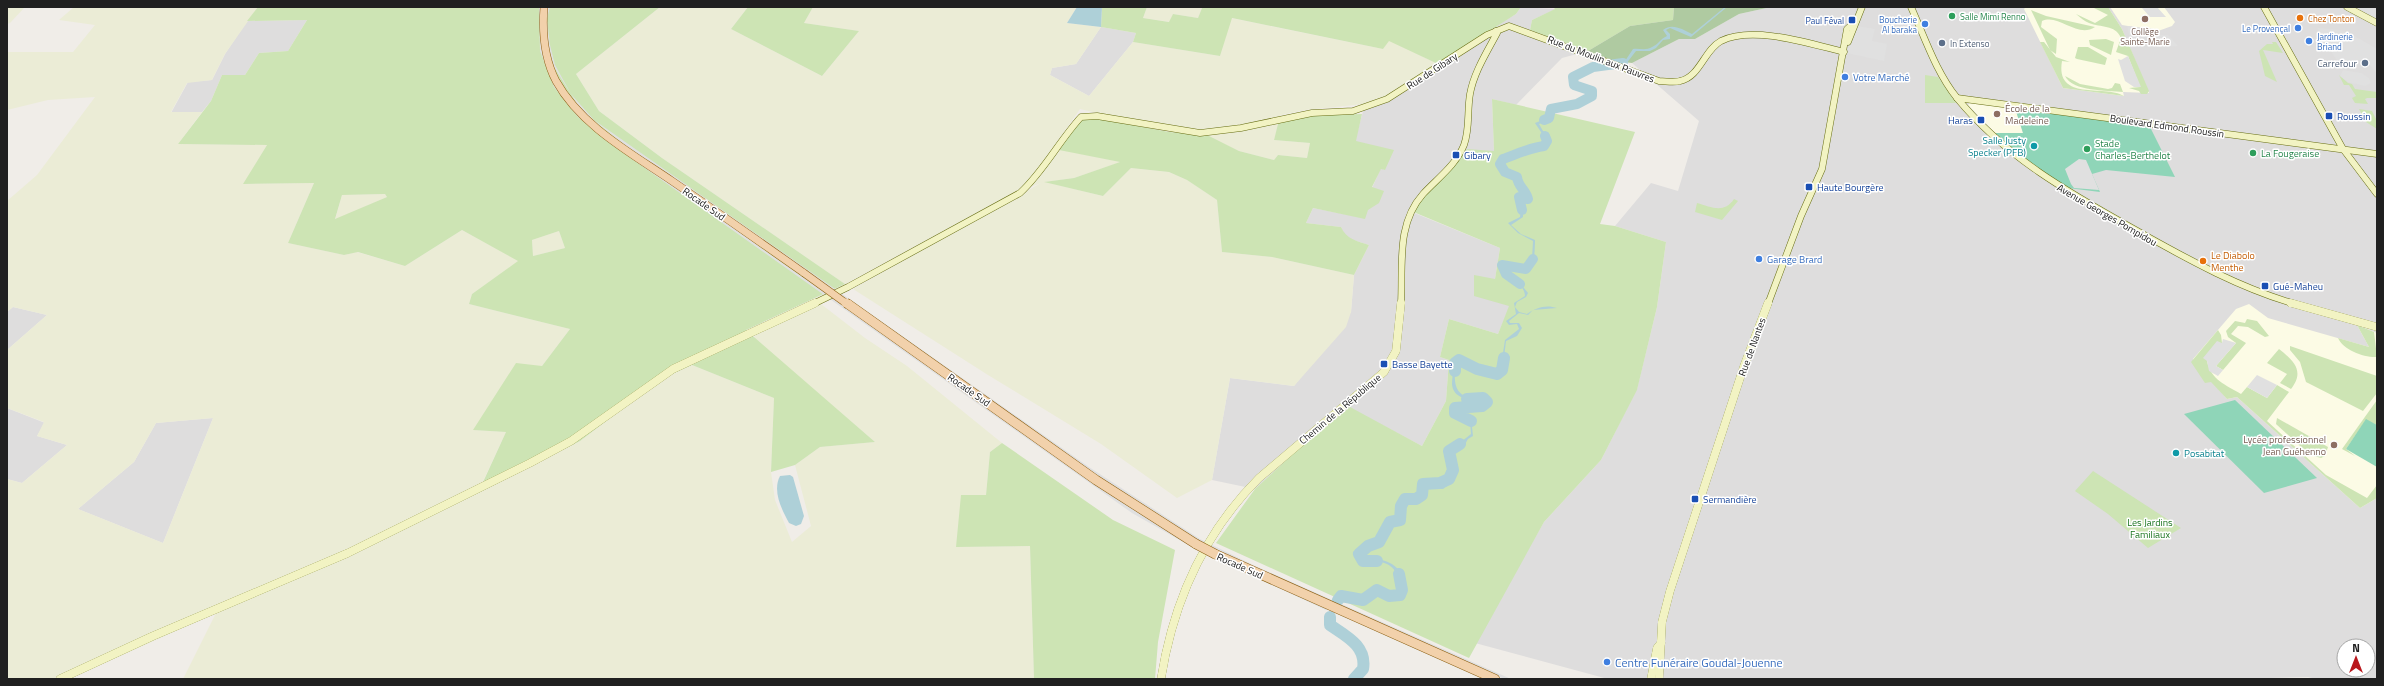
<svg xmlns="http://www.w3.org/2000/svg" width="2384" height="686" viewBox="0 0 2384 686" font-family="'Titillium Web',sans-serif">
	<style>
		.residential { fill: #dedddd; fill-rule: evenodd }
		.education { fill: #fcfbe5 }
		.farmland { fill: #ebecd6; fill-rule: evenodd }
		.grass { fill: #cde4b4; fill-rule: evenodd }
		.forest { fill: #afcaa1 }
		.pitch { fill: #8fd5b8 }
		.parking { fill: #e0e0e0 }
		.water { fill: #aed0d8 }
		.lines { fill: none; stroke-linecap: round; stroke-linejoin: round }
		.river-far1 { stroke: #aed0d8; stroke-width: 10 }
		.river { stroke: #aed0d8; stroke-width: 12 }
		.secondary-far1-casing { stroke: #666d12; stroke-width: 7 }
		.secondary-casing { stroke: #666d12; stroke-width: 8 }
		.primary-far1-casing { stroke: #8b5f11; stroke-width: 8 }
		.primary-casing { stroke: #8b5f11; stroke-width: 10 }
		.secondary-far1 { stroke: #f2f3c3; stroke-width: 6 }
		.secondary { stroke: #f2f3c3; stroke-width: 8 }
		.primary-far1 { stroke: #f2d1ab; stroke-width: 7 }
		.primary { stroke: #f2d1ab; stroke-width: 9 }
		.primary-bridge-far1-casing { stroke: #8b5f11; stroke-width: 8; stroke-linecap: butt }
		.primary-bridge-casing { stroke: #8b5f11; stroke-width: 10; stroke-linecap: butt }
		.primary-bridge-far1 { stroke: #f2d1ab; stroke-width: 7 }
		.primary-bridge { stroke: #f2d1ab; stroke-width: 9 }
		.leisure-dot { fill: #2e9e5b; stroke: #fff; stroke-width: 1.5 }
		.food-dot { fill: #e8710a; stroke: #fff; stroke-width: 1.5 }
		.education-dot { fill: #8d6e63; stroke: #fff; stroke-width: 1.5 }
		.transit-dot { fill: #1a4fb4; stroke: #fff; stroke-width: 1.5 }
		.shop-dot { fill: #3f7fe0; stroke: #fff; stroke-width: 1.5 }
		.service-dot { fill: #5c6f8a; stroke: #fff; stroke-width: 1.5 }
		.culture-dot { fill: #0f9aa8; stroke: #fff; stroke-width: 1.5 }
		.labels { text-anchor: middle; dominant-baseline: central; stroke-width: 3; stroke-linejoin: round; paint-order: stroke }
		.far-leisure-label { font-size: 9px; fill: #27864d; stroke: #fff; text-anchor: start }
		.far-food-label { font-size: 9px; fill: #c56008; stroke: #fff; text-anchor: start }
		.far-shop-label { font-size: 9px; fill: #366cbe; stroke: #fff; text-anchor: end }
		.far-transit-label { font-size: 9px; fill: #164399; stroke: #fff; text-anchor: end }
		.far-education-label { font-size: 9px; fill: #785e54; stroke: #fff }
		.far-service-label { font-size: 9px; fill: #4e5e75; stroke: #fff; text-anchor: start }
		.street-label { font-size: 10px; fill: #202020; stroke: #fff }
		.service-label { font-size: 10px; fill: #4e5e75; stroke: #fff; text-anchor: end }
		.shop-label { font-size: 10px; fill: #366cbe; stroke: #fff; text-anchor: start }
		.education-label { font-size: 10px; fill: #785e54; stroke: #fff; text-anchor: start }
		.transit-label { font-size: 10px; fill: #164399; stroke: #fff; text-anchor: start }
		.culture-label { font-size: 10px; fill: #0d838f; stroke: #fff; text-anchor: end }
		.leisure-label { font-size: 10px; fill: #27864d; stroke: #fff; text-anchor: start }
		.food-label { font-size: 10px; fill: #c56008; stroke: #fff; text-anchor: start }
		.park-label { font-size: 10px; fill: #19741e; stroke: #fff }
		.near-shop-label { font-size: 12px; fill: #366cbe; stroke: #fff; text-anchor: start }
	</style>
	<rect width="100%" height="100%" fill="#f0ede8"/>
	<g class="residential">
		<path d="M1521,7L1556,9L1532,20L1530,30L1588,51L1562,58L1516,105L1492,99L1494,151L1412,212L1500,248L1495,279L1510,306L1498,334L1449,319L1440,357L1449,360L1446,401L1422,446L1350,408L1295,452L1255,489L1212,480L1230,378L1294,386L1351,312L1354,275L1369,245L1350,239L1344,235L1341,227L1306,223L1313,208L1364,218L1372,188L1381,168L1385,170L1355,141L1365,104L1516,14Z"/>
		<path d="M1771,7H2377V679H2316L2308,677L2236,679H1608L1475,643L1544,522L1601,460L1637,389L1657,307L1666,242L1615,226L1651,183L1678,191L1699,121L1632,63L1679,39H1695L1739,14ZM2344,646H2368V670H2344Z"/>
		<path d="M307,20L288,51L259,53L245,75H222L211,101L202,112L171,113L188,82L212,80L225,54L247,21Z"/>
		<path d="M1101,27L1136,33L1133,42L1089,96L1050,75L1052,68L1076,64Z"/>
		<path d="M13,307L47,315L7,350V312Z"/>
		<path d="M7,408L45,423L37,436L67,445L22,483L7,479Z"/>
		<path d="M213,418L163,543L78,509L134,462L156,423Z"/>
	</g>
	<g class="education">
		<path d="M2026,7H2108L2122,29L2149,93L2123,92L2124,96L2063,88L2024,9Z"/>
		<path d="M2110,7H2164L2175,22L2172,26L2158,31L2122,25Z"/>
		<path d="M1970,102L2015,108L2023,133H1995L1968,105Z"/>
		<path d="M2249,304L2268,318L2369,347L2357,325L2377,333V498L2360,508L2237,397L2227,399L2193,359L2236,309Z"/>
	</g>
	<g class="farmland">
		<path d="M7,7H25L10,23L7,24Z"/>
		<path d="M74,7H258L225,54L212,80L187,83L171,112H202L178,144L267,145L244,184L314,183L288,243L344,255L357,252L405,266L462,230L519,261L472,294L469,304L570,329L542,366L474,430L506,432L478,492L633,399L661,379L692,365L774,398L771,472L775,500L792,542L811,526L795,465L820,447L875,442L754,338L757,332L821,304L865,338L907,366L1002,443L990,452L986,495L956,547L1030,546L1034,679H183L216,613L69,679H7V479L22,483L67,445L37,436L44,422L7,408V350L47,315L13,307L7,312V201L37,175L95,97L48,100L7,110V52H73L95,25L59,20ZM213,418L163,543L78,509L134,462L156,423Z"/>
		<path d="M660,7H748L731,29L822,76L859,31L804,23L813,7H1077L1067,23L1101,27L1076,64L1052,68L1050,75L1089,96L1133,42L1220,56L1231,18L1383,49L1389,40L1438,64L1393,93L1365,104L1305,110L1281,115L1274,140L1310,143L1307,158L1278,155L1274,160L1239,151L1222,143L1080,109L1053,148L1121,162L1074,178L1045,182L1103,196L1131,168L1169,172L1187,180L1217,200L1222,252L1272,257L1354,275L1351,312L1346,327L1294,386L1230,378L1212,480L1177,498L1101,444L988,375L853,289L1041,183L1008,196L845,284L662,158L599,111L576,74Z"/>
		<path d="M1147,7H1197L1202,8L1198,18L1173,14L1170,22L1143,18Z"/>
		<path d="M385,194L387,197L335,220L342,195Z"/>
		<path d="M559,231L565,248L533,256L532,240Z"/>
	</g>
	<g class="grass">
		<path d="M258,7H660L576,74L599,111L662,158L845,284L746,330L875,442L820,447L795,465L771,472L774,398L692,365L661,379L580,441L478,493L506,432L473,430L516,363L542,366L570,329L469,304L472,294L518,261L462,230L405,266L358,252L344,255L288,243L314,183L243,184L267,145L178,144L211,101L222,75H245L259,53L288,51L307,20L247,21ZM385,194L387,197L335,219L342,195ZM559,231L565,248L533,256L532,240Z"/>
		<path d="M748,7H813L804,23L859,31L822,76L731,29Z"/>
		<path d="M1102,7H1147L1143,18L1169,22L1173,14L1198,18L1202,8L1197,7H1521L1516,14L1438,64L1389,41L1383,49L1232,18L1220,56L1133,42L1136,33L1101,27Z"/>
		<path d="M1553,7H1674L1673,20L1630,26L1588,51L1530,30L1532,20L1555,9Z"/>
		<path d="M2108,7L2122,29L2149,91L2147,94H2141L2139,91L2129,88L2140,87L2128,56L2116,52L2121,38C2115,24 2101,28 2089,23C2084,21 2080,17 2076,14L2095,23L2108,15L2094,8Z"/>
		<path d="M2031,10L2046,16L2095,27C2077,39 2059,13 2042,21L2041,27L2057,39L2056,54L2050,50Z"/>
		<path d="M2106,39L2114,42L2111,55L2090,45L2089,40Z"/>
		<path d="M2040,42H2044L2056,57L2070,62L2062,61C2055,102 2104,84 2124,96L2063,88Z"/>
		<path d="M2272,42H2276L2283,53L2263,50L2277,82L2265,76L2259,51L2267,44H2273Z"/>
		<path d="M2078,47H2088L2107,58L2105,65L2077,59L2075,58Z"/>
		<path d="M1925,75L1938,77L1956,103H1925Z"/>
		<path d="M2339,75L2348,83L2352,84L2355,89L2377,92V98H2367L2365,99L2368,104L2355,103L2352,98L2356,96L2349,85H2344Z"/>
		<path d="M2065,76L2080,84L2108,89L2112,88L2115,83L2120,84L2123,92C2107,90 2073,92 2065,76Z"/>
		<path d="M1492,99L1635,132L1600,224L1615,226L1666,242L1657,307L1637,390L1601,460L1544,522L1469,658L1216,543L1255,489L1295,452L1350,407L1422,446L1446,401L1449,360L1440,357L1449,319L1498,334L1509,306L1474,296V275L1495,279L1500,248L1411,211L1467,149L1494,151Z"/>
		<path d="M2359,109L2372,111L2377,121V129L2366,122Z"/>
		<path d="M1362,114L1356,141L1394,150L1385,170L1381,169L1372,187L1384,191L1379,203L1368,210L1365,219L1313,208L1306,223L1341,227C1346,239 1357,241 1369,245L1354,275L1272,257L1222,252L1217,200L1187,180L1169,172L1131,168L1103,196L1044,182L1074,178L1120,162L1059,150L1078,120L1092,117L1169,132L1207,135L1239,151L1274,160L1278,155L1307,158L1310,143L1274,140L1279,120L1304,116Z"/>
		<path d="M1734,199L1738,201L1722,220L1695,212L1697,203C1711,207 1724,214 1734,199Z"/>
		<path d="M2247,319L2257,321L2269,336L2265,337L2248,327L2238,326L2231,334L2246,343L2223,370L2216,366L2236,343L2228,337L2226,331L2235,321L2245,323Z"/>
		<path d="M2357,325L2374,332L2377,357C2365,358 2343,350 2338,338L2369,347Z"/>
		<path d="M2218,330L2221,335L2222,343L2207,361C2211,380 2226,385 2241,394L2247,387L2267,398L2277,385L2289,392L2267,421L2326,475L2367,498L2377,485V498L2360,508L2237,397L2227,399L2211,382L2205,383L2191,362Z"/>
		<path d="M2290,346L2377,376V393L2363,411L2306,382L2300,362L2290,350Z"/>
		<path d="M2279,349C2294,361 2305,371 2291,389L2280,383L2287,374L2267,363Z"/>
		<path d="M2377,400V425L2366,420L2346,449L2355,456L2342,449Z"/>
		<path d="M2277,418L2328,447L2325,456L2321,458L2310,455L2276,424Z"/>
		<path d="M1002,443L1113,520L1175,550L1158,642L1155,679H1034L1030,546L956,547L961,495H986L990,452Z"/>
		<path d="M2093,471L2181,528L2148,548L2108,514L2075,491Z"/>
	</g>
	<path class="forest" d="M1674,7H1771L1739,14L1695,39H1679L1632,63L1614,61L1588,51L1630,26L1673,20Z"/>
	<g class="pitch">
		<path d="M2015,108L2150,127L2175,177L2106,170L2092,174L2100,192L2068,188L2021,156L1995,133H2023Z"/>
		<path d="M2235,400L2317,478L2264,493L2184,414Z"/>
		<path d="M2366,419L2377,425V467L2346,449Z"/>
	</g>
	<g class="parking">
		<path d="M539,7H542L540,24L543,53L575,111L764,250L1082,473L1177,537L1328,609L1326,610L1199,551L1132,513L608,142L578,117L554,87L540,51Z"/>
		<path d="M546,7H550L547,19L550,45L555,65L571,94L594,120L1089,467L1200,539L1253,565L1511,679H1504L1453,657L1195,540L1079,464L627,147L581,110L554,67L546,41Z"/>
		<path d="M2157,7L2166,17H2150L2142,8Z"/>
		<path d="M2353,7H2372L2377,9V19Z"/>
		<path d="M1857,26L1875,29L1872,41L1887,44L1884,61L1847,53Z"/>
		<path d="M2127,26L2154,29L2156,39L2129,35Z"/>
		<path d="M2317,28L2340,30L2351,34L2377,49V74L2364,58L2352,65L2337,61Z"/>
		<path d="M2156,35H2168L2178,46L2166,47Z"/>
		<path d="M2128,56L2141,87H2134L2125,81L2118,59L2121,60Z"/>
		<path d="M2343,70L2361,73L2369,78L2371,83L2365,86L2348,82L2340,76Z"/>
		<path d="M2079,159L2086,160L2099,190L2074,188L2071,184L2065,169Z"/>
		<path d="M2223,339L2236,343L2216,366L2223,370L2218,376L2209,371L2207,361L2203,358L2217,341L2222,343Z"/>
		<path d="M2257,375L2277,385L2267,398L2247,387Z"/>
	</g>
	<g class="water">
		<path d="M1077,7H1102L1101,27L1067,23Z"/>
		<path d="M1725,7H1727L1691,37L1670,28L1666,30L1670,34V39L1663,40L1656,48L1650,51H1636L1626,64L1617,63L1625,61L1633,49C1639,48 1646,51 1652,47C1659,44 1660,39 1667,36L1663,30C1672,23 1682,29 1692,34Z"/>
		<path d="M1598,66H1617L1598,67C1590,77 1581,72 1572,83L1592,89L1594,93L1585,103L1561,111H1550L1549,120L1539,124L1547,138V145L1539,149H1530L1520,156L1504,160L1500,164L1509,175L1517,176L1518,185L1525,189L1531,200H1519L1523,208V217L1511,225L1521,234L1535,240V243L1534,262L1528,271L1521,272L1504,268L1505,274L1520,283L1528,293L1526,297L1517,302L1515,307L1519,312L1527,314C1535,308 1546,304 1557,308L1533,310L1528,315L1519,313L1509,321L1510,323H1519L1522,328L1517,336L1506,341L1502,374L1497,376L1470,370L1459,362L1455,365C1455,379 1452,393 1470,398L1487,395L1492,401C1481,415 1468,406 1455,410V415L1471,418L1473,436L1468,439L1464,446L1449,453L1456,461L1451,483L1443,489L1423,486L1424,497L1414,503L1405,501L1401,510L1402,519L1388,526L1378,547L1366,549L1359,557L1363,560C1384,556 1405,565 1404,589L1401,588C1398,570 1391,561 1371,561C1366,561 1363,562 1359,560L1357,555L1366,546L1376,545L1389,522L1399,520V510L1404,499L1414,500L1421,494V484C1426,484 1431,486 1437,486C1454,483 1453,464 1447,453L1471,434L1470,421L1453,413L1454,407L1470,409L1483,406L1486,402L1484,398C1472,400 1453,400 1452,384C1452,377 1454,371 1453,364L1460,360C1469,367 1488,378 1500,372L1505,340L1519,329L1517,324L1509,325L1506,321L1516,314L1514,303L1525,296C1525,281 1502,280 1501,265L1521,270L1528,268L1532,259L1533,241L1518,233L1508,223L1520,217L1521,209L1517,197L1527,199L1524,192L1516,185V177C1508,175 1505,173 1499,167L1500,161L1503,158L1520,154L1530,147L1539,148L1545,144V138L1535,123L1548,118V110C1558,108 1593,107 1591,91L1573,86L1571,80L1577,74Z"/>
		<path d="M790,475L793,477L804,516L801,524L796,526L789,523C782,510 772,491 780,476Z"/>
	</g>
	<g class="lines">
		<g class="river-far1">
			<path d="M1544,120L1549,118L1551,109L1577,104L1592,96V91L1574,85L1573,77L1593,67L1623,63"/>
			<path d="M1522,210L1519,197L1528,199C1526,190 1518,187 1517,177L1505,172L1500,164L1503,159C1517,154 1529,148 1544,146L1547,141L1545,136"/>
			<path d="M1520,284L1506,274L1502,265L1526,269L1533,259"/>
		</g>
		<g class="river">
			<path d="M1455,371V363L1459,360L1477,369L1497,374L1502,370L1504,358"/>
			<path d="M1467,399L1483,398L1487,402L1482,406L1455,408V413L1471,421"/>
			<path d="M1377,561H1363L1359,554L1368,546L1379,542L1390,522L1400,520L1401,506L1405,499H1416L1422,495L1423,484L1440,483L1449,479L1453,470L1449,451L1460,444"/>
			<path d="M1338,600L1341,596L1363,600L1377,590L1389,596L1400,595L1402,590L1399,574"/>
			<path d="M1330,617V625C1346,636 1367,646 1363,669L1354,679"/>
		</g>
		<g class="secondary-far1-casing">
			<g id="secondary-far1">
				<path d="M1911,7C1925,38 1936,72 1957,98C2008,160 2073,195 2141,233C2191,261 2240,288 2295,304"/>
				<path d="M2264,7L2343,149L2377,194"/>
				<path d="M2347,7L2377,23"/>
				<path d="M1848,42L1862,7"/>
				<path d="M1957,98L2377,154"/>
				<path d="M813,304L848,287L1020,193C1044,171 1059,141 1081,117L1097,116L1200,133L1241,128L1312,113L1353,111L1387,99L1487,35L1509,26L1659,81C1666,81 1673,83 1680,81C1700,77 1704,50 1721,41C1753,25 1811,44 1844,52"/>
				<path d="M1401,304C1403,265 1396,224 1423,194C1438,178 1456,165 1464,145C1470,129 1467,111 1470,94C1474,72 1487,52 1497,33L1496,31"/>
				<path d="M1768,304L1801,216L1822,169L1847,29L1856,21"/>
			</g>
		</g>
		<g class="secondary-casing">
			<g id="secondary">
				<path d="M2291,303L2377,327"/>
				<path d="M60,679L153,636L348,553L530,463L571,441L673,369L815,303"/>
				<path d="M1161,679C1173,603 1204,533 1259,478L1384,372L1396,351L1401,303"/>
				<path d="M1651,679L1657,648L1661,643"/>
				<path d="M1659,679L1662,622L1670,591L1744,366L1768,303"/>
			</g>
		</g>
		<g class="primary-far1-casing">
			<path id="primary-far1" d="M544,7C542,33 544,58 556,81C581,126 631,153 672,181C716,211 760,242 804,273"/>
		</g>
		<g class="primary-casing">
			<g id="primary">
				<path d="M848,304L1096,480L1196,544"/>
				<path d="M1215,554L1495,679"/>
			</g>
		</g>
		<use href="#secondary-far1" class="secondary-far1"/>
		<use href="#secondary" class="secondary"/>
		<use href="#primary-far1" class="primary-far1"/>
		<use href="#primary" class="primary"/>
		<g class="primary-bridge-far1-casing">
			<path id="primary-bridge-far1" d="M804,273L847,304"/>
		</g>
		<g class="primary-bridge-casing">
			<g id="primary-bridge">
				<path d="M846,303L848,304"/>
				<path d="M1196,544L1215,554"/>
			</g>
		</g>
		<use href="#primary-bridge-far1" class="primary-bridge-far1"/>
		<use href="#primary-bridge" class="primary-bridge"/>
	</g>
	<g class="leisure-dot">
		<circle cx="1952" cy="16" r="4"/>
		<circle cx="2087" cy="149" r="4"/>
		<circle cx="2253" cy="153" r="4"/>
	</g>
	<g class="food-dot">
		<circle cx="2300" cy="18" r="4"/>
		<circle cx="2203" cy="261" r="4"/>
	</g>
	<g class="education-dot">
		<circle cx="2145" cy="19" r="4"/>
		<circle cx="1997" cy="114" r="4"/>
		<circle cx="2334" cy="445" r="4"/>
	</g>
	<g class="transit-dot">
		<rect x="1848" y="16" width="8" height="8" rx="2"/>
		<rect x="2325" y="112" width="8" height="8" rx="2"/>
		<rect x="1977" y="116" width="8" height="8" rx="2"/>
		<rect x="1452" y="151" width="8" height="8" rx="2"/>
		<rect x="1805" y="183" width="8" height="8" rx="2"/>
		<rect x="2261" y="282" width="8" height="8" rx="2"/>
		<rect x="1380" y="360" width="8" height="8" rx="2"/>
		<rect x="1691" y="495" width="8" height="8" rx="2"/>
	</g>
	<g class="shop-dot">
		<circle cx="1925" cy="24" r="4"/>
		<circle cx="2298" cy="28" r="4"/>
		<circle cx="2309" cy="41" r="4"/>
		<circle cx="1845" cy="77" r="4"/>
		<circle cx="1759" cy="259" r="4"/>
		<circle cx="1607" cy="662" r="4"/>
	</g>
	<g class="service-dot">
		<circle cx="1942" cy="43" r="4"/>
		<circle cx="2365" cy="63" r="4"/>
	</g>
	<g class="culture-dot">
		<circle cx="2034" cy="146" r="4"/>
		<circle cx="2176" cy="453" r="4"/>
	</g>
	<g class="labels">
		<g class="far-leisure-label">
			<text x="1960" y="16">Salle Mimi Renno</text>
		</g>
		<g class="far-food-label">
			<text x="2308" y="18">Chez Tonton</text>
		</g>
		<g class="far-shop-label">
			<text x="1917" y="19">Boucherie<tspan x="1917" dy="10">Al baraka</tspan></text>
			<text x="2290" y="28">Le Provençal</text>
			<text x="2317" y="36" text-anchor="start">Jardinerie<tspan x="2317" dy="10">Briand</tspan></text>
		</g>
		<g class="far-transit-label">
			<text x="1844" y="20">Paul Féval</text>
		</g>
		<g class="far-education-label">
			<text x="2145" y="31">Collège<tspan x="2145" dy="10">Sainte-Marie</tspan></text>
		</g>
		<g class="far-service-label">
			<text x="1950" y="43">In Extenso</text>
		</g>
		<g class="street-label">
			<text transform="translate(1601 59) rotate(21)">Rue du Moulin aux Pauvres</text>
			<text transform="translate(1432 71) rotate(-33)">Rue de Gibary</text>
			<text transform="translate(2167 126) rotate(8)">Boulevard Edmond Roussin</text>
			<text transform="translate(704 204) rotate(35)">Rocade Sud</text>
			<text transform="translate(2107 215) rotate(30)">Avenue Georges Pompidou</text>
			<text transform="translate(1752 347) rotate(-70)">Rue de Nantes</text>
			<text transform="translate(969 390) rotate(35)">Rocade Sud</text>
			<text transform="translate(1340 409) rotate(-40)">Chemin de la République</text>
			<text transform="translate(1240 566) rotate(24)">Rocade Sud</text>
		</g>
		<g class="service-label">
			<text x="2357" y="63">Carrefour</text>
		</g>
		<g class="shop-label">
			<text x="1853" y="77">Votre Marché</text>
			<text x="1767" y="259">Garage Brard</text>
		</g>
		<g class="education-label">
			<text x="2005" y="108">École de la<tspan x="2005" dy="12">Madeleine</tspan></text>
			<text x="2326" y="439" text-anchor="end">Lycée professionnel<tspan x="2326" dy="12">Jean Guéhenno</tspan></text>
		</g>
		<g class="transit-label">
			<text x="2337" y="116">Roussin</text>
			<text x="1973" y="120" text-anchor="end">Haras</text>
			<text x="1464" y="155">Gibary</text>
			<text x="1817" y="187">Haute Bourgère</text>
			<text x="2273" y="286">Gué-Maheu</text>
			<text x="1392" y="364">Basse Bayette</text>
			<text x="1703" y="499">Sermandière</text>
		</g>
		<g class="culture-label">
			<text x="2026" y="140">Salle Justy<tspan x="2026" dy="12">Specker (PFB)</tspan></text>
			<text x="2184" y="453" text-anchor="start">Posabitat</text>
		</g>
		<g class="leisure-label">
			<text x="2095" y="143">Stade<tspan x="2095" dy="12">Charles-Berthelot</tspan></text>
			<text x="2261" y="153">La Fougeraise</text>
		</g>
		<g class="food-label">
			<text x="2211" y="255">Le Diabolo<tspan x="2211" dy="12">Menthe</tspan></text>
		</g>
		<g class="park-label">
			<text x="2150" y="522">Les Jardins<tspan x="2150" dy="12">Familiaux</tspan></text>
		</g>
		<g class="near-shop-label">
			<text x="1615" y="662">Centre Funéraire Goudal-Jouenne</text>
		</g>
	</g>
	<rect width="2384" height="686" fill="none" stroke="#202020" stroke-width="16"/>
	<g transform="translate(2356 658)"><circle r="19" fill="#ffffff" stroke="#a6a6a6"/>
	<path d="M0-3L7 15L0 10L-7 15Z" fill="#b9171c"/>
	<text y="-6" font-size="11" font-weight="bold" text-anchor="middle" fill="#202020">N</text>
	</g>
</svg>
